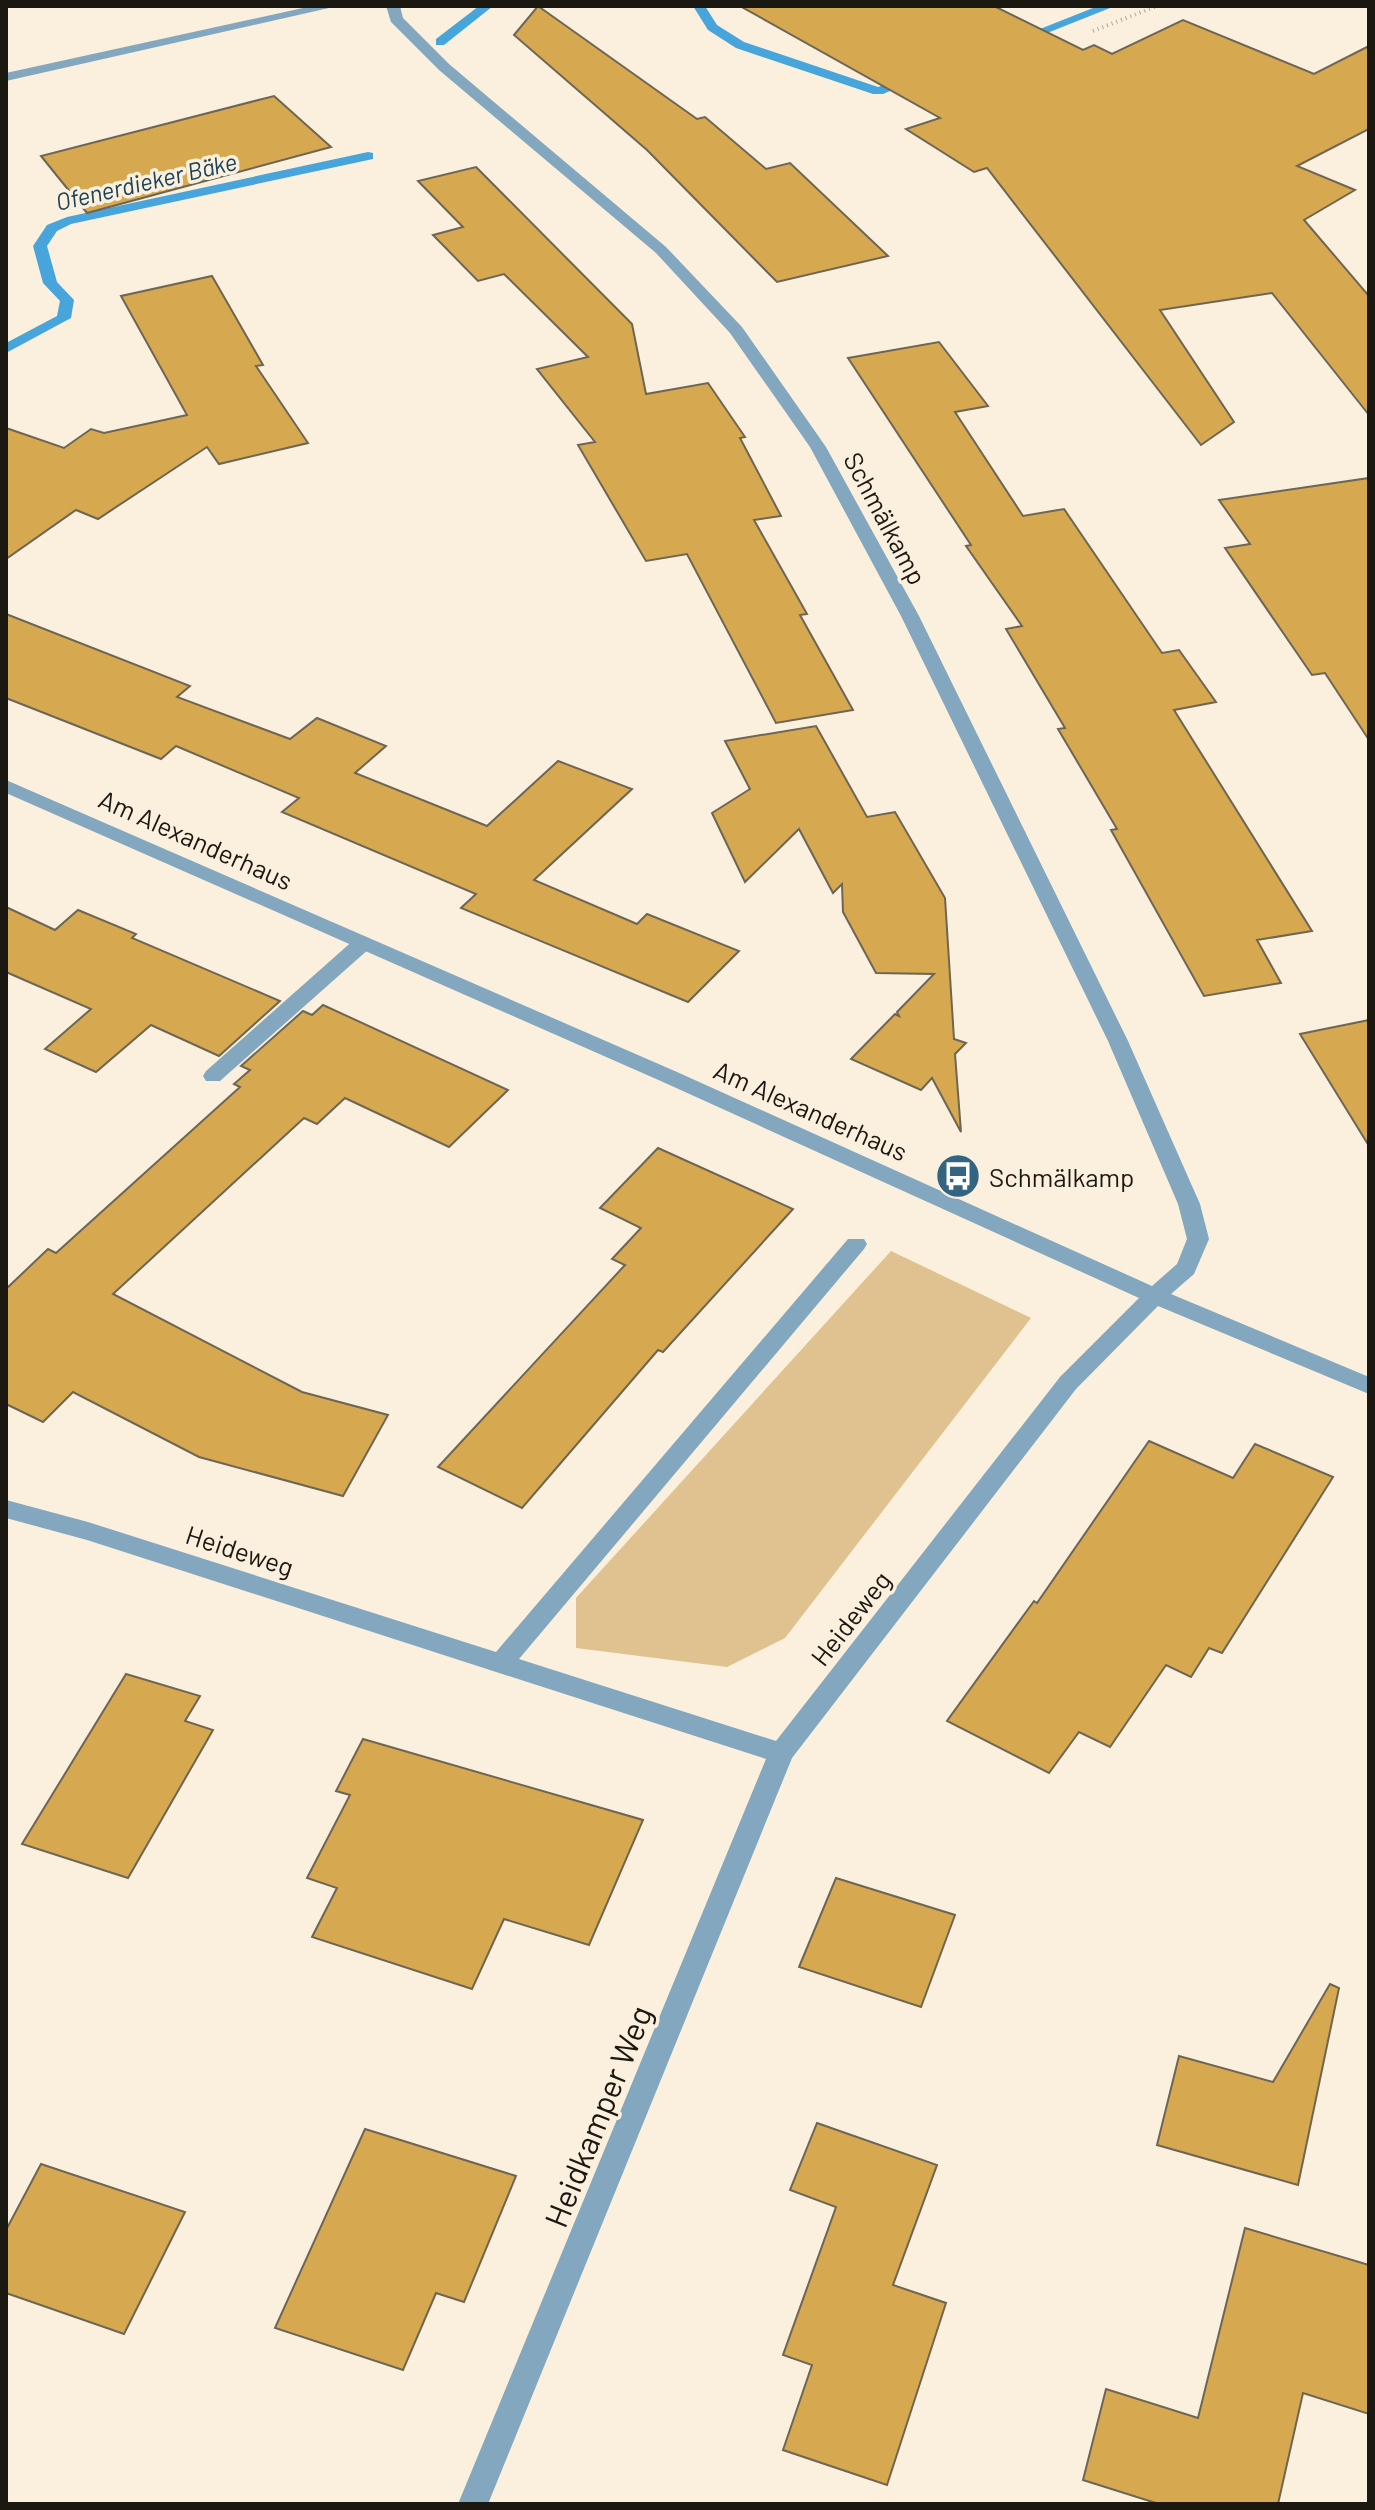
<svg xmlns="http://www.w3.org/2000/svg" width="1375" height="2510" viewBox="0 0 1375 2510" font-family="Barlow,sans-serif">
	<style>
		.green { fill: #dfc28f }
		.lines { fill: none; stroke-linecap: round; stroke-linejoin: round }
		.stream { fill: #47a5db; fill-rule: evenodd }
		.building { fill: #d6a950; stroke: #6e6555; stroke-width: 2 }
		.path { stroke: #afa799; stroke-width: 4; stroke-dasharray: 1 4; stroke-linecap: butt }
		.service { fill: #83a7bf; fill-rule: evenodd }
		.minor { fill: #83a7bf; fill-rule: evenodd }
		.labels { text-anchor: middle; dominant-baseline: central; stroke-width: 7; stroke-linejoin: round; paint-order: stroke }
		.far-water-label { font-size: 24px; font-style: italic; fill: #1a4259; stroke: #faf0dd }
		.street-label { font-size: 26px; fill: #1b1711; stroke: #faf0dd }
		.poi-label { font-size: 26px; fill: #1b1711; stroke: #faf0dd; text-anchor: start }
		.near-street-label { font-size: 32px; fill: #1b1711; stroke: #faf0dd }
	</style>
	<rect width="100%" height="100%" fill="#faf0dd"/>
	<path class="green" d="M891,1251L1031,1318L785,1638L727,1667L576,1648V1598Z"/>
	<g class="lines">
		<g class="stream">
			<path d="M479,6H493L444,45H436V39Z"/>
			<path d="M693,6H705L717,25L744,42L878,87L913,74L919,78L883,94H873L736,48L708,30Z"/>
			<path d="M1098,6H1115L1022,43L1012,40Z"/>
			<path d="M368,152L373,153V159L71,224L57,231L47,246L57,282L74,300L71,318L6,353V343L57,316L60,301L43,283L33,246L47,225L67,217Z"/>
		</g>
	</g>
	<g class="building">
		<path d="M538,6L697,119L705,117L766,169L790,163L888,256L777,282L647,150L514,35Z"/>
		<path d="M740,6H994L1083,50L1094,45L1112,54L1183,20L1314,74L1369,46V129L1297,166L1355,190L1304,220L1369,296V415L1272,293L1160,310L1234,422L1201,445L987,168L974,172L906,129L940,118Z"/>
		<path d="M274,96L331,147L87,213L41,156Z"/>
		<path d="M476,167L632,324L646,394L708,383L745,437L740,438L781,516L754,520L807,614L800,615L853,710L776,723L687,554L646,561L578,445L595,442L537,369L588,357L504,274L478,281L433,235L463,227L418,181Z"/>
		<path d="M212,276L263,365L256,366L308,443L219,464L207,447L98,519L76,510L6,559V428L64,448L91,429L104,433L187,415L121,296Z"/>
		<path d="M939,342L988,406L955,412L1023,516L1064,509L1162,653L1179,650L1216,702L1174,710L1312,931L1257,940L1281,983L1204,996L1111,830L1117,829L1058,729L1065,728L1006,629L1022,626L966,546L971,545L848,358Z"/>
		<path d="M1369,478V740L1325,673L1312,675L1225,548L1250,544L1219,500Z"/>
		<path d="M6,614L190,686L177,697L290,739L317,718L386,746L355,773L487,826L558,761L632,789L534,880L637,924L647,914L739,951L688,1002L461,908L476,894L282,812L299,798L176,746L161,759L6,698Z"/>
		<path d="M816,726L867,817L895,812L945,898L954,1039L966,1043L955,1054L961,1132L932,1078L921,1090L851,1059L895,1014L899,1016L897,1012L934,974L876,973L843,912L842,884L833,893L799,829L745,882L712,813L750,789L725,741Z"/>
		<path d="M6,907L55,930L78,910L136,934L132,938L280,1001L219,1056L151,1025L96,1072L45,1049L91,1009L6,972Z"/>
		<path d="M323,1005L508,1090L449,1147L345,1098L317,1124L304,1118L113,1294L302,1392L388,1415L343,1496L199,1457L73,1392L43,1422L6,1404V1289L48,1249L56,1253L240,1087L234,1084L250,1070L241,1066L303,1011L312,1015Z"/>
		<path d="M1369,1020V1146L1300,1034Z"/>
		<path d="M658,1148L793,1209L663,1352L658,1350L522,1508L438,1467L625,1265L612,1259L641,1228L600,1208Z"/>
		<path d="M1149,1441L1233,1478L1255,1444L1333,1477L1222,1653L1209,1648L1191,1677L1166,1665L1110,1747L1079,1732L1049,1773L947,1721L1034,1601L1037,1603Z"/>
		<path d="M126,1674L200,1696L185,1721L213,1730L128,1878L22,1844Z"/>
		<path d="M363,1739L643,1820L589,1945L504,1919L472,1989L312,1937L337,1888L307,1878L350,1795L336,1791Z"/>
		<path d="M836,1878L955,1915L921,2007L799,1967Z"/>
		<path d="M1330,1984L1339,1988L1298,2185L1157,2145L1179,2056L1273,2082Z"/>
		<path d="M817,2123L937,2165L893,2285L946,2303L887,2485L783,2450L812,2365L783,2355L836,2207L790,2190Z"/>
		<path d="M365,2129L516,2176L464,2302L436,2293L403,2370L275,2328Z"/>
		<path d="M41,2164L185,2212L124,2334L6,2293V2230Z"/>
		<path d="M1245,2228L1369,2265V2414L1303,2393L1278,2504H1159L1083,2480L1106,2389L1198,2418Z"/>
	</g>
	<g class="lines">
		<path class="path" d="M1093,31L1157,6"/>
		<path class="service" d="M363,937L373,943L370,948L220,1081H206L203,1076L206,1071L356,938Z"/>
		<g class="minor">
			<path d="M312,6H338L6,81V73Z"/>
			<path d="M386,6H400L403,18L449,64L666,247L742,327L826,447L919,616L1128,1041L1200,1204L1209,1239L1194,1274L1171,1294L1369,1377V1394L1158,1306L1076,1389L792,1758L488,2504H458L766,1759L87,1540L6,1518V1500L88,1522L496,1652L848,1239H864L867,1244L864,1249L519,1659L776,1741L1060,1377L1139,1298L663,1082L6,793V780L677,1072L1152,1286L1177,1264L1187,1239L1178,1204L1108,1041L901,616L810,447L730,333L656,253L439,70L391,22Z"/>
		</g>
	</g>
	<defs>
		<g id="bus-disc" transform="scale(2.3)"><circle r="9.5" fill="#336482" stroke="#faf0dd"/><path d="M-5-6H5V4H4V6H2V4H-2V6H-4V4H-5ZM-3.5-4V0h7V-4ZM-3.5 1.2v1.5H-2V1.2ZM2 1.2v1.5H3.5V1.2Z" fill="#fff"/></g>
	</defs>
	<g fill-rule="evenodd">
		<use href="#bus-disc" x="958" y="1176"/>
	</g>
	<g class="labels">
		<g class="far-water-label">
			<text transform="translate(146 181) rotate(-13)">Ofenerdieker Bäke</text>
		</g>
		<g class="street-label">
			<text transform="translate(886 518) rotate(62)">Schmälkamp</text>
			<text transform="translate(196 839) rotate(24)">Am Alexanderhaus</text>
			<text transform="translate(811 1110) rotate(24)">Am Alexanderhaus</text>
			<text transform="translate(240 1550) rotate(18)">Heideweg</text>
			<text transform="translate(850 1618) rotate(-52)">Heideweg</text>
		</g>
		<g class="poi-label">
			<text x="989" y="1176">Schmälkamp</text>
		</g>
		<g class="near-street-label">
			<text transform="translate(597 2116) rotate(-68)">Heidkamper Weg</text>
		</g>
	</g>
	<rect width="1375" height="2510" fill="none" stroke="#1b1711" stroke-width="16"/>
</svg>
